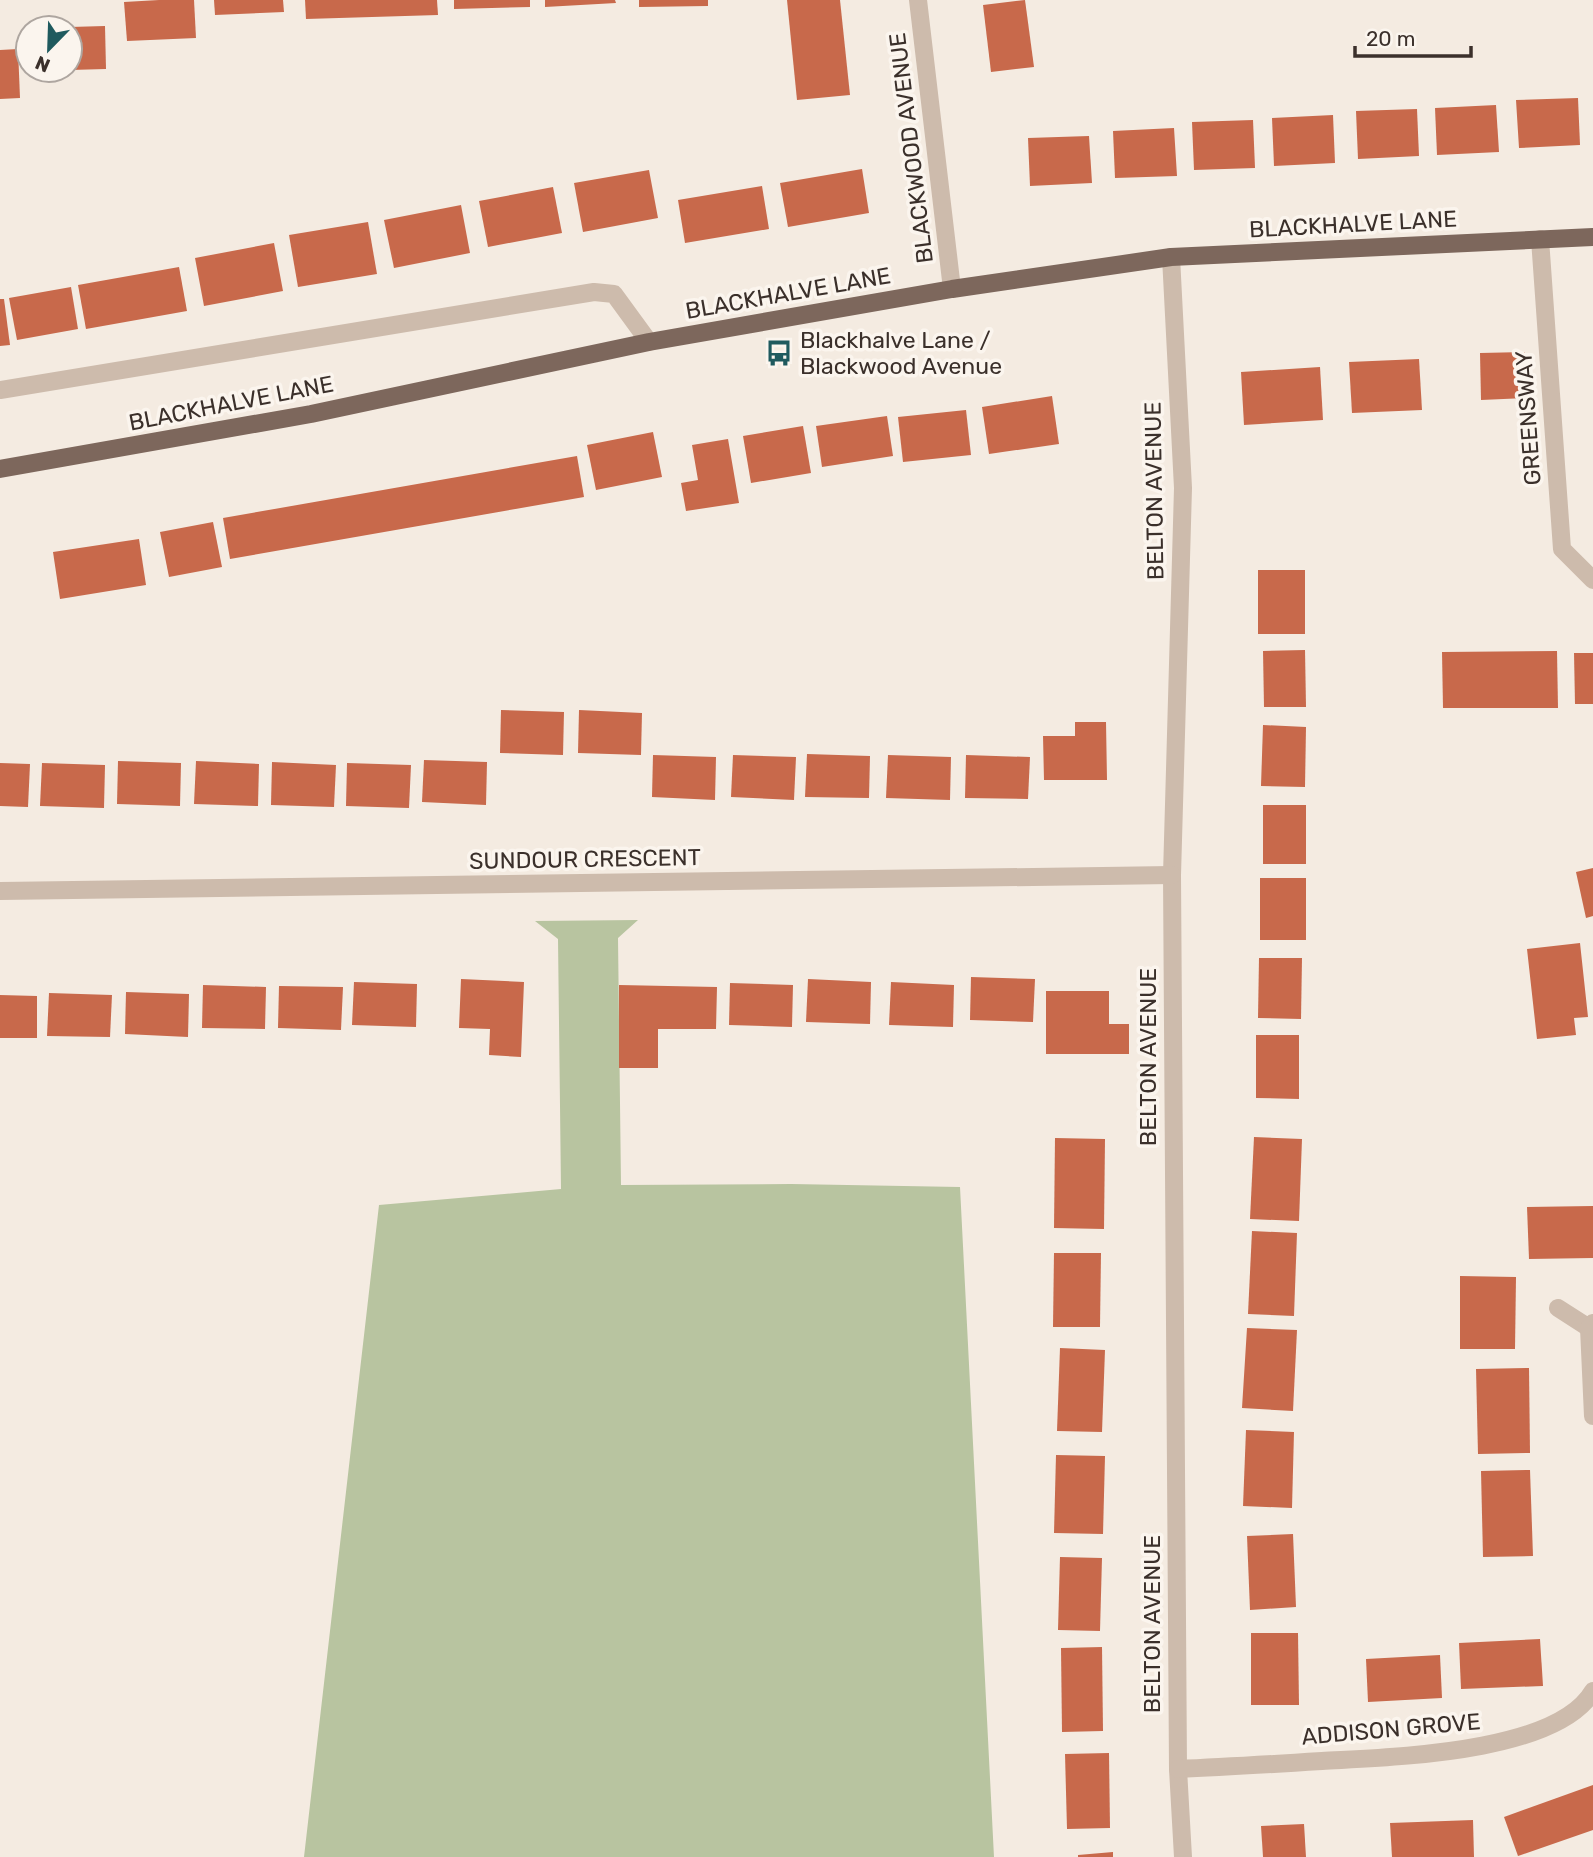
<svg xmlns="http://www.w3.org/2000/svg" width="1593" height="1857" viewBox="0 0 1593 1857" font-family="Rubik,sans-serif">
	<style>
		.green { fill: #b8c4a0 }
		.building { fill: #c8694b }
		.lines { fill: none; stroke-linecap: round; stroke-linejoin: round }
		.minor { stroke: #cdbbac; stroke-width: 18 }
		.major { stroke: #7d675c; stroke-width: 18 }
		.labels { text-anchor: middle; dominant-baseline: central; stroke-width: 7; stroke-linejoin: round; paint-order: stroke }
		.street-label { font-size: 23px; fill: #3b302b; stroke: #fbf5ee }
		.poi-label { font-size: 23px; fill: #3b302b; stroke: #fbf5ee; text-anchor: start }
	</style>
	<rect width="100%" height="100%" fill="#f4ebe1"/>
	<path class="green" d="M638,920L618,938L621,1185L791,1184L960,1187L994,1857H304L379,1205L561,1189L558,939L535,921Z"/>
	<g class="building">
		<path d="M159,0H194L196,38L127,41L124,2Z"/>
		<path d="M214,0H283L284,12L215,15Z"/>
		<path d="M305,0H437L438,15L306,19Z"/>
		<path d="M454,0H530V7L454,9Z"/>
		<path d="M545,0H615L616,3L545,7Z"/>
		<path d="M639,0H708V6L639,7Z"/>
		<path d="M787,0H840L850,95L797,100Z"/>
		<path d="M1025,0L1034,67L991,72L983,5Z"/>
		<path d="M105,26L106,69L70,70V27Z"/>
		<path d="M18,49L20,98L0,99V50Z"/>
		<path d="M1578,98L1580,145L1519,148L1516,100Z"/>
		<path d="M1496,105L1499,152L1437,155L1435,108Z"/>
		<path d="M1417,109L1419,156L1358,159L1356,111Z"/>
		<path d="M1333,115L1335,163L1274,166L1272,118Z"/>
		<path d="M1253,120L1255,168L1194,170L1192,122Z"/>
		<path d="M1174,128L1177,176L1115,178L1113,131Z"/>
		<path d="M1089,136L1092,183L1030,186L1028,138Z"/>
		<path d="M862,169L869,213L788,227L780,183Z"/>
		<path d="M649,170L658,218L583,232L574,183Z"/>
		<path d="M762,186L769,229L685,243L678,200Z"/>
		<path d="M553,187L562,233L488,247L479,201Z"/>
		<path d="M461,205L470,253L394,268L384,220Z"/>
		<path d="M368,222L377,274L298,287L289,235Z"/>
		<path d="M274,243L283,291L204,306L195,258Z"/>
		<path d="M179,267L187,311L86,329L78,285Z"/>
		<path d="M71,287L78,329L17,340L9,298Z"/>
		<path d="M0,299H4L10,345L0,346Z"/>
		<path d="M1525,352L1526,398L1481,400L1480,353Z"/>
		<path d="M1419,359L1422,410L1352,413L1349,362Z"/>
		<path d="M1320,367L1323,420L1244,425L1241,372Z"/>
		<path d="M1052,396L1059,444L989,454L982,407Z"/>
		<path d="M966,410L971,455L903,462L898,417Z"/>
		<path d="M887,416L893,456L822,467L816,426Z"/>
		<path d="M803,426L811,473L751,483L743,436Z"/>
		<path d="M653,432L662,477L596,490L587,445Z"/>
		<path d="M728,439L739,503L686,511L681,483L698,480L692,445Z"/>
		<path d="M577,456L584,497L230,559L223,518Z"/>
		<path d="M213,522L222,567L169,577L160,532Z"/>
		<path d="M139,539L146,585L60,599L53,552Z"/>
		<rect x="1258" y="570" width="47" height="64"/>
		<path d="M1305,650L1306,707H1264L1263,651Z"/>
		<path d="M1557,651L1558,708H1443L1442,652Z"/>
		<path d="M1574,653H1593V704H1575Z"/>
		<path d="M501,710L564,712L563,755L500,753Z"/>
		<path d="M579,710L642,713L641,755L578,753Z"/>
		<path d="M1075,722H1106L1107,780H1044L1043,736H1075Z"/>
		<path d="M1263,725L1306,727L1305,787L1261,786Z"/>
		<path d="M807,754L870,756L869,798L805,797Z"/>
		<path d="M653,755L716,757L715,800L652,797Z"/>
		<path d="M733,755L796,757L794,800L731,797Z"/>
		<path d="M888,755L951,757L950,800L886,798Z"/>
		<path d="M966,755L1030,757L1028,799L965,798Z"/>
		<path d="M424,760L487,762L486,805L422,802Z"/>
		<path d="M118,761L181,763L180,806L117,804Z"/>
		<path d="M196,761L259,764L258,806L194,804Z"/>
		<path d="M272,762L336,765L334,807L271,805Z"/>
		<path d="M0,763L30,764L28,807L0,806Z"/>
		<path d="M42,763L105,765L104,808L40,806Z"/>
		<path d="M347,763L411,765L409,808L346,806Z"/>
		<rect x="1263" y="805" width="43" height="59"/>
		<path d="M1593,868V916L1586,918L1576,872Z"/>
		<rect x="1260" y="878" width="46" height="62"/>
		<path d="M1580,943L1588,1017L1574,1018L1576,1035L1537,1039L1527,949Z"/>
		<path d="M1259,958H1302L1301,1019L1258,1018Z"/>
		<path d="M971,977L1035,979L1033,1022L970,1020Z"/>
		<path d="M461,979L524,982L521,1057L489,1055L490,1029L459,1028Z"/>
		<path d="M808,979L871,982L870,1024L806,1022Z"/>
		<path d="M354,982L417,984L416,1027L352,1025Z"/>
		<path d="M891,982L954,985L953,1027L889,1025Z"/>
		<path d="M730,983L793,985L792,1027L729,1025Z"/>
		<path d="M203,985L266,987L265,1029L202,1028Z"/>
		<path d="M619,985L717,987L716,1029H658V1068H619Z"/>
		<path d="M279,986L343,987L341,1030L278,1028Z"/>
		<path d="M1046,991H1109V1024H1129V1054H1046Z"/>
		<path d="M126,992L189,994L188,1037L125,1034Z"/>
		<path d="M49,993L112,995L110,1037L47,1036Z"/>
		<path d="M0,995L37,996V1038H0Z"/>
		<path d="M1256,1035H1299V1099L1256,1098Z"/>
		<path d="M1254,1137L1302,1139L1299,1221L1250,1219Z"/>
		<path d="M1055,1138L1105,1139L1104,1229L1054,1228Z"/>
		<path d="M1593,1206V1258L1529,1259L1527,1207Z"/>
		<path d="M1252,1231L1297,1233L1294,1316L1248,1314Z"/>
		<path d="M1054,1253H1101L1100,1327H1053Z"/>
		<path d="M1460,1276L1516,1277L1515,1349H1460Z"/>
		<path d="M1247,1328L1297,1330L1293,1411L1242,1408Z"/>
		<path d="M1060,1348L1105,1350L1102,1432L1057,1431Z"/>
		<path d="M1529,1368L1530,1453L1478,1454L1476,1369Z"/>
		<path d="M1246,1430L1294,1432L1292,1508L1243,1506Z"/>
		<path d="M1056,1455L1105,1456L1103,1534L1054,1533Z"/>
		<path d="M1530,1470L1533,1556L1483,1557L1481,1471Z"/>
		<path d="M1293,1534L1296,1607L1250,1610L1247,1536Z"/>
		<path d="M1060,1557L1102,1558L1100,1631L1058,1630Z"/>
		<path d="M1251,1633H1298L1299,1705H1251Z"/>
		<path d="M1540,1639L1543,1686L1461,1689L1459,1643Z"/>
		<path d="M1102,1647L1103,1731L1062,1732L1061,1648Z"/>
		<path d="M1440,1655L1442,1698L1368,1702L1366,1659Z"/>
		<path d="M1109,1753L1110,1828L1067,1829L1065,1754Z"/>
		<path d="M1593,1785V1830L1518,1856L1504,1817Z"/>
		<path d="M1473,1820L1474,1857H1392L1390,1823Z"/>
		<path d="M1304,1824L1306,1857H1263L1261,1826Z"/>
		<path d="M1113,1852V1857H1078V1855Z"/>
	</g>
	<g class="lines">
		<g class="minor">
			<path d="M918,0L952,289"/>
			<path d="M1540,239L1562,549L1593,580"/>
			<path d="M1171,257L1183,488L1172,875L1178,1769L1183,1857"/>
			<path d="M0,390L594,292L614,294L649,342"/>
			<path d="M0,891L1172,875"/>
			<path d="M1558,1308L1589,1328L1593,1323"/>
			<path d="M1589,1328L1593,1416"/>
			<path d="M1178,1769C1226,1767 1274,1764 1322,1761C1388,1757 1556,1754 1593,1691"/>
		</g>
		<path class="major" d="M0,469L311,414L649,342L952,289L1171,257L1593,237"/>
	</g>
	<defs>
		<g id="bus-bare" transform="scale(2.1)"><path d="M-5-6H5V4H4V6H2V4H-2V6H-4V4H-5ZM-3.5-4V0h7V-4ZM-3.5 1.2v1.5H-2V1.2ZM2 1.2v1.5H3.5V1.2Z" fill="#1f5a5e" stroke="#fbf5ee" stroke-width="2.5" paint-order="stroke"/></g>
	</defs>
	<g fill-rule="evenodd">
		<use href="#bus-bare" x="779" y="353"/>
	</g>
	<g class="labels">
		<g class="street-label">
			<text transform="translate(911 148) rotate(-97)">BLACKWOOD AVENUE</text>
			<text transform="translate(1353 224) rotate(-3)">BLACKHALVE LANE</text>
			<text transform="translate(788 293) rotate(-10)">BLACKHALVE LANE</text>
			<text transform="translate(231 403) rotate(-11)">BLACKHALVE LANE</text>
			<text transform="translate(1528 418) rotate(-94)">GREENSWAY</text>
			<text transform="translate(1154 491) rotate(-91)">BELTON AVENUE</text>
			<text transform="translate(585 859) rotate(-1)">SUNDOUR CRESCENT</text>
			<text transform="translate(1148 1057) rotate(-90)">BELTON AVENUE</text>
			<text transform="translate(1152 1624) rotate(-90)">BELTON AVENUE</text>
			<text transform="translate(1391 1729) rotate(-5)">ADDISON GROVE</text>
		</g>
		<g class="poi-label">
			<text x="800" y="340">Blackhalve Lane /<tspan x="800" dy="26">Blackwood Avenue</tspan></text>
		</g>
	</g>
	<g transform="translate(49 49) rotate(203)"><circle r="33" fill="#fbf5ee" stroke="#aea6a0" stroke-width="2"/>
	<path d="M0-5L12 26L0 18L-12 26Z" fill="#1f5a5e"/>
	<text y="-10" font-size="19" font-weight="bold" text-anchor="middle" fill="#3b302b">N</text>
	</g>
	<path d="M1355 46v10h116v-10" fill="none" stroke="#3b302b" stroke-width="3.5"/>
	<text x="1366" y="46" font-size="21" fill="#3b302b" stroke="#fbf5ee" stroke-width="5" paint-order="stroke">20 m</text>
</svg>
